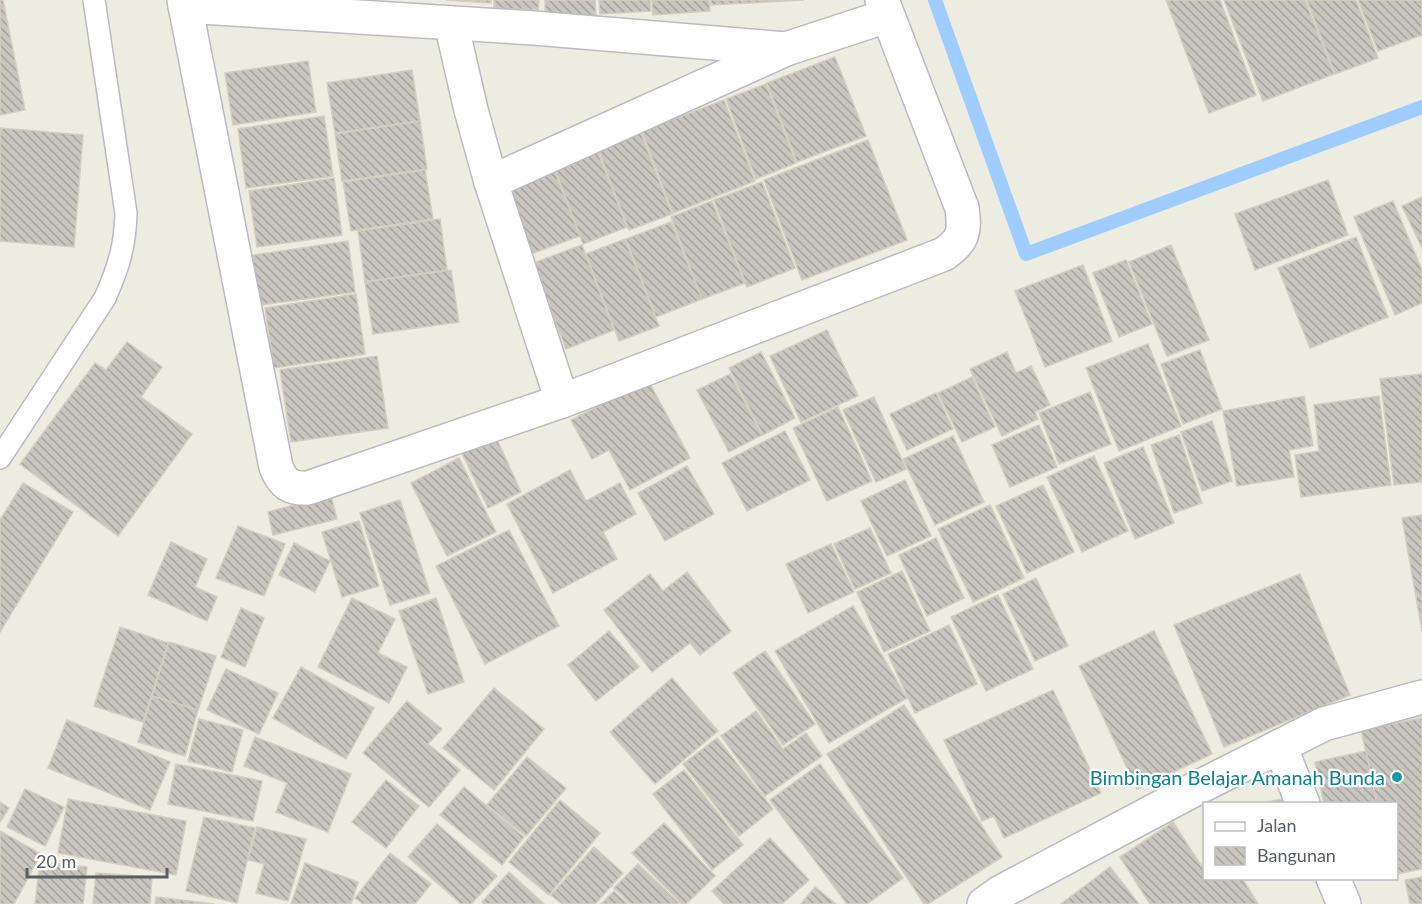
<svg xmlns="http://www.w3.org/2000/svg" width="1422" height="904" viewBox="0 0 1422 904" font-family="Lato,sans-serif">
	<style>
		.lines { fill: none; stroke-linecap: round; stroke-linejoin: round }
		.stream { stroke: #9fcdff; stroke-width: 14 }
		.building { fill: url(#building-back-hatch); stroke: #d2cebf; stroke-width: 1.5 }
		.lane-casing { stroke: #b9bbc1; stroke-width: 24 }
		.street-casing { stroke: #b9bbc1; stroke-width: 36 }
		.lane { stroke: #fff; stroke-width: 21 }
		.street { stroke: #fff; stroke-width: 33 }
		.culture-dot { fill: #0f9aa8; stroke: #fff; stroke-width: 2 }
		.labels { text-anchor: middle; dominant-baseline: central; stroke-width: 4.5; stroke-linejoin: round; paint-order: stroke }
		.culture-label { font-size: 20px; fill: #0d838f; stroke: #fff; text-anchor: end }
	</style>
	<defs>
		<pattern id="building-back-hatch" width="6" height="6" patternUnits="userSpaceOnUse" patternTransform="scale(1.5)"><rect width="6" height="6" fill="#c8c5be"/><path d="M-1 5l2 2M0 0l6 6M5-1l2 2" fill="none" stroke="#a5a39e"/></pattern>
	</defs>
	<rect width="100%" height="100%" fill="#edece1"/>
	<g class="lines">
		<path class="stream" d="M935,0L1026,254L1422,107"/>
	</g>
	<g class="building">
		<path d="M0,0H3L25,110L0,115Z"/>
		<path d="M446,0H491V3Z"/>
		<path d="M494,0H539L538,10L494,8Z"/>
		<path d="M545,0H595L596,18L545,19Z"/>
		<path d="M599,0H650L651,11L600,14Z"/>
		<path d="M652,0H709L710,11L653,15Z"/>
		<path d="M711,0H804L711,5Z"/>
		<path d="M1166,0H1220L1256,95L1209,113Z"/>
		<path d="M1224,0H1305L1334,74L1263,101Z"/>
		<path d="M1307,0H1356L1378,58L1335,74Z"/>
		<path d="M1358,0H1422V35L1378,51Z"/>
		<path d="M835,57L866,136L797,162L767,83Z"/>
		<path d="M308,61L316,112L233,125L225,73Z"/>
		<path d="M412,70L420,121L335,133L327,83Z"/>
		<path d="M766,84L796,163L756,179L726,99Z"/>
		<path d="M724,100L755,181L673,213L642,131Z"/>
		<path d="M324,116L333,176L246,188L238,129Z"/>
		<path d="M420,121L427,169L342,181L335,134Z"/>
		<path d="M0,128L83,135L74,247L0,241Z"/>
		<path d="M641,133L672,214L629,230L598,149Z"/>
		<path d="M868,140L907,240L802,280L764,180Z"/>
		<path d="M597,150L627,227L583,244L554,166Z"/>
		<path d="M553,167L580,236L528,255L502,186Z"/>
		<path d="M425,170L433,219L351,231L343,182Z"/>
		<path d="M334,178L342,235L257,247L249,191Z"/>
		<path d="M1328,180L1348,235L1255,270L1235,214Z"/>
		<path d="M762,182L795,268L747,287L714,200Z"/>
		<path d="M1422,197V248L1402,206Z"/>
		<path d="M712,201L745,283L702,299L671,217Z"/>
		<path d="M1393,201L1422,270V303L1395,315L1354,217Z"/>
		<path d="M440,219L447,270L365,282L358,231Z"/>
		<path d="M671,222L702,299L656,317L626,239Z"/>
		<path d="M1356,237L1388,317L1310,348L1278,268Z"/>
		<path d="M625,239L659,326L619,341L586,254Z"/>
		<path d="M348,241L355,292L254,306L247,256Z"/>
		<path d="M582,245L614,330L566,349L533,263Z"/>
		<path d="M1171,245L1209,340L1167,356L1129,262Z"/>
		<path d="M1126,260L1152,324L1119,337L1093,273Z"/>
		<path d="M1083,265L1112,341L1045,367L1015,291Z"/>
		<path d="M451,270L459,322L373,334L365,282Z"/>
		<path d="M356,294L365,354L274,368L265,308Z"/>
		<path d="M827,330L858,396L801,422L770,356Z"/>
		<path d="M127,342L162,367L141,397L192,434L118,536L20,464L95,363L106,370Z"/>
		<path d="M1148,344L1181,426L1119,451L1086,368Z"/>
		<path d="M1200,350L1222,409L1183,424L1161,364Z"/>
		<path d="M761,352L795,418L763,435L729,368Z"/>
		<path d="M1007,352L1016,373L1031,366L1050,405L1035,412L1038,419L1002,436L970,369Z"/>
		<path d="M377,356L388,428L291,442L280,370Z"/>
		<path d="M730,374L762,435L729,452L697,390Z"/>
		<path d="M1422,374V482L1394,485L1380,379Z"/>
		<path d="M972,377L995,427L962,442L938,393Z"/>
		<path d="M648,380L690,458L630,490L609,450L592,459L571,420Z"/>
		<path d="M1090,392L1111,444L1059,464L1039,413Z"/>
		<path d="M936,393L953,429L907,450L890,414Z"/>
		<path d="M1304,396L1313,446L1289,450L1294,477L1237,486L1223,411Z"/>
		<path d="M1379,396L1391,485L1301,497L1295,455L1319,451L1314,405Z"/>
		<path d="M874,397L906,469L876,482L843,410Z"/>
		<path d="M838,407L872,481L827,501L793,428Z"/>
		<path d="M1212,421L1232,481L1202,491L1181,432Z"/>
		<path d="M1039,425L1057,467L1010,487L992,445Z"/>
		<path d="M785,431L810,480L747,511L722,463Z"/>
		<path d="M495,435L521,492L488,508L461,451Z"/>
		<path d="M1179,435L1202,503L1174,513L1151,445Z"/>
		<path d="M953,436L984,502L935,525L903,459Z"/>
		<path d="M1143,447L1174,523L1135,539L1104,463Z"/>
		<path d="M1094,456L1128,531L1082,552L1047,477Z"/>
		<path d="M459,458L496,532L447,556L411,483Z"/>
		<path d="M687,466L714,514L665,541L638,493Z"/>
		<path d="M570,470L586,501L620,483L636,514L603,532L617,559L553,593L507,504Z"/>
		<path d="M905,480L931,536L887,556L861,501Z"/>
		<path d="M23,483L73,512L0,632V520Z"/>
		<path d="M1043,485L1074,552L1027,573L996,506Z"/>
		<path d="M331,495L337,519L273,535L268,512Z"/>
		<path d="M400,500L430,593L390,605L360,513Z"/>
		<path d="M990,505L1024,578L973,602L938,529Z"/>
		<path d="M1422,515V631L1402,518Z"/>
		<path d="M359,521L379,586L342,597L322,532Z"/>
		<path d="M238,526L285,544L264,596L216,578Z"/>
		<path d="M870,528L891,573L855,589L834,544Z"/>
		<path d="M509,530L559,626L485,664L436,566Z"/>
		<path d="M936,538L964,598L927,616L899,555Z"/>
		<path d="M171,542L207,559L195,587L217,597L207,621L148,595Z"/>
		<path d="M294,543L330,561L315,592L279,575Z"/>
		<path d="M831,544L854,592L808,613L786,564Z"/>
		<path d="M902,571L930,631L884,652L857,592Z"/>
		<path d="M687,572L731,631L700,655L690,643L652,672L604,610L650,574L663,591Z"/>
		<path d="M1300,574L1350,695L1224,747L1174,625Z"/>
		<path d="M1036,578L1068,646L1035,661L1003,594Z"/>
		<path d="M998,595L1033,669L986,691L951,617Z"/>
		<path d="M352,598L395,619L378,653L407,667L389,703L318,667Z"/>
		<path d="M436,598L464,682L428,694L399,611Z"/>
		<path d="M853,606L907,698L829,743L775,651Z"/>
		<path d="M241,608L264,618L245,667L221,657Z"/>
		<path d="M949,625L977,684L915,713L888,654Z"/>
		<path d="M120,627L168,643L143,722L94,706Z"/>
		<path d="M609,631L639,667L596,701L568,665Z"/>
		<path d="M1154,631L1212,754L1137,789L1079,666Z"/>
		<path d="M169,642L216,656L198,710L152,696Z"/>
		<path d="M765,651L815,724L783,745L733,673Z"/>
		<path d="M301,667L374,708L346,759L273,718Z"/>
		<path d="M226,669L278,693L259,734L207,710Z"/>
		<path d="M672,678L718,731L655,784L610,732Z"/>
		<path d="M494,688L544,729L494,790L443,748Z"/>
		<path d="M1053,690L1101,793L1004,838L994,816L982,821L944,740Z"/>
		<path d="M152,696L198,710L185,756L138,742Z"/>
		<path d="M407,701L442,729L428,744L460,770L429,807L363,753Z"/>
		<path d="M904,705L1002,857L928,904H924L827,754Z"/>
		<path d="M756,711L783,749L806,733L822,756L765,796L721,736Z"/>
		<path d="M1422,718V869L1396,874V804H1377L1361,730Z"/>
		<path d="M199,719L243,730L232,772L188,761Z"/>
		<path d="M67,720L170,762L150,810L48,768Z"/>
		<path d="M255,737L351,774L328,832L276,812L287,783L244,766Z"/>
		<path d="M717,738L773,809L739,836L683,764Z"/>
		<path d="M1366,751L1377,804H1324L1315,762Z"/>
		<path d="M527,757L566,788L526,836L487,805Z"/>
		<path d="M176,764L262,781L253,821L168,804Z"/>
		<path d="M820,764L903,878L867,904H847L770,800Z"/>
		<path d="M684,770L743,845L712,870L653,794Z"/>
		<path d="M386,780L419,806L386,848L352,822Z"/>
		<path d="M464,787L524,837L502,865L440,815Z"/>
		<path d="M25,789L64,807L45,846L7,827Z"/>
		<path d="M1296,796L1297,804H1258Z"/>
		<path d="M68,799L186,821L176,875L58,853Z"/>
		<path d="M560,800L600,833L549,895L509,862Z"/>
		<path d="M0,802L9,808L0,822Z"/>
		<path d="M204,817L255,828L237,903L186,891Z"/>
		<path d="M1173,822L1204,870V878H1242L1258,904H1150L1120,857Z"/>
		<path d="M664,823L715,876L686,904H682L632,853Z"/>
		<path d="M437,824L497,876L471,904H461L408,857Z"/>
		<path d="M257,827L306,839L288,901L256,893L264,864L248,860Z"/>
		<path d="M0,831L41,854L14,904H0Z"/>
		<path d="M770,838L809,880L782,904H724L712,891Z"/>
		<path d="M594,847L623,873L595,904H562L551,895Z"/>
		<path d="M390,853L431,884L415,904H363L355,898Z"/>
		<path d="M40,862L87,867L83,904H35Z"/>
		<path d="M305,863L358,882L351,904H291Z"/>
		<path d="M638,864L680,904H631L614,888Z"/>
		<path d="M1110,867L1139,904H1061Z"/>
		<path d="M509,872L544,904H484L482,902Z"/>
		<path d="M96,873L152,877L150,904H93Z"/>
		<path d="M1422,877V904H1410L1405,880Z"/>
		<path d="M815,887L836,904H801Z"/>
		<path d="M614,891L628,904H601Z"/>
		<path d="M156,897L215,904H155Z"/>
	</g>
	<g class="lines">
		<g class="lane-casing">
			<path id="lane" d="M0,458L105,298C119,266 125,247 126,213L94,0"/>
		</g>
		<g class="street-casing">
			<g id="street">
				<path d="M184,0L276,467C283,484 290,489 308,488L562,401L944,254C964,240 965,232 962,208L882,0"/>
				<path d="M185,6L534,28L786,49"/>
				<path d="M451,23L471,110L491,182L562,401"/>
				<path d="M491,182L786,49L887,16"/>
				<path d="M1280,746L1303,804"/>
				<path d="M1333,878L1344,904"/>
				<path d="M984,904L1001,892L1199,787L1324,724L1422,697"/>
			</g>
		</g>
		<use href="#lane" class="lane"/>
		<use href="#street" class="street"/>
	</g>
	<circle class="culture-dot" cx="1397" cy="777" r="6"/>
	<g class="labels">
		<g class="culture-label">
			<text x="1385" y="777">Bimbingan Belajar Amanah Bunda</text>
		</g>
	</g>
	<rect x="1203" y="802" width="195" height="78" fill="#ffffff" stroke="#bdbec1" stroke-width="1.5"/>
	<rect x="1215" y="822" width="30" height="9" fill="#ffffff" stroke="#bdbec1" stroke-width="1.5"/>
	<text x="1257" y="832" font-size="18" fill="#595d63">Jalan</text>
	<rect x="1215" y="847" width="30" height="18" fill="url(#building-back-hatch)" stroke="#bdbec1" stroke-width="1.5"/>
	<text x="1257" y="862" font-size="18" fill="#595d63">Bangunan</text>
	<path d="M27 868v9h140v-9" fill="none" stroke="#595d63" stroke-width="3"/>
	<text x="36" y="868" font-size="18" fill="#595d63" stroke="#ffffff" stroke-width="4.5" paint-order="stroke">20 m</text>
</svg>
